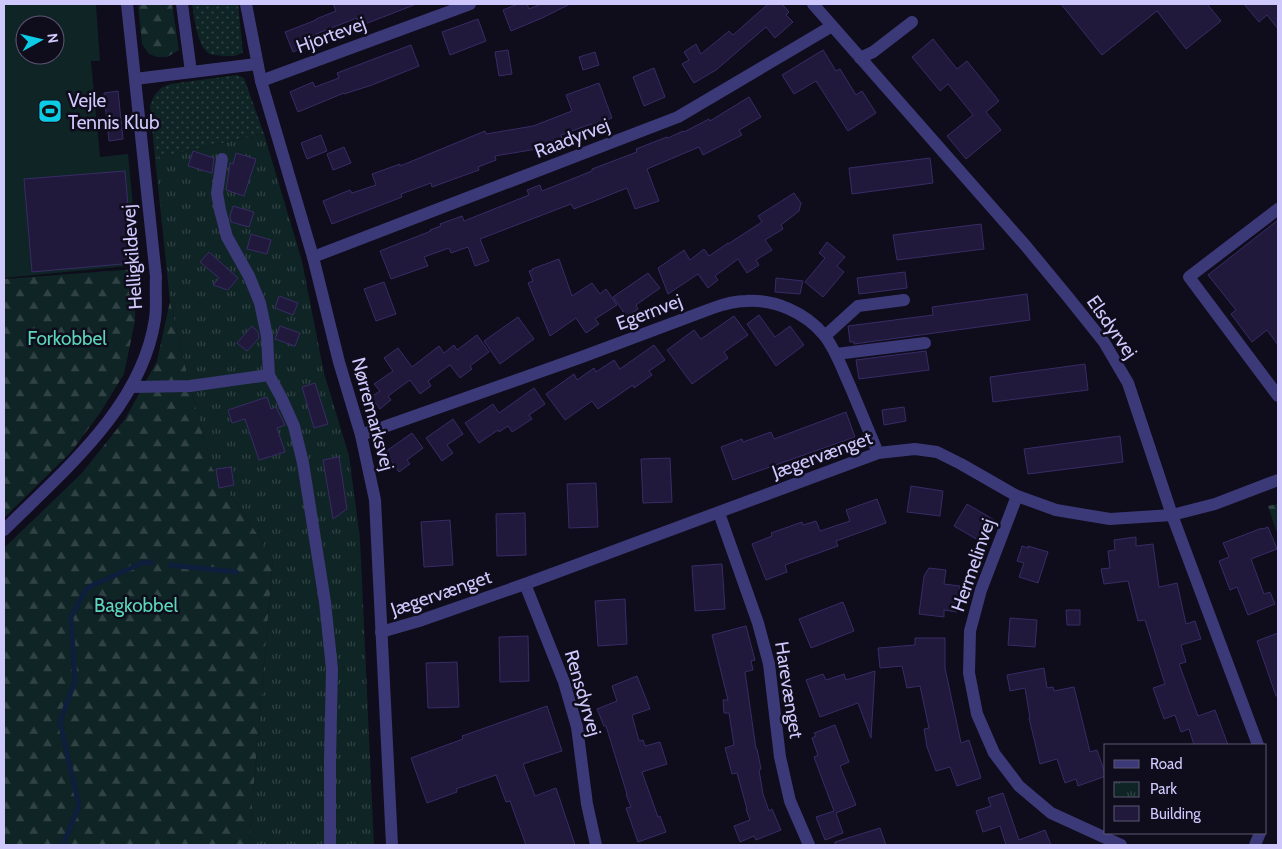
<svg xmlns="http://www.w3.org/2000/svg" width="1282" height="849" viewBox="0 0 1282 849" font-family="Cabin,sans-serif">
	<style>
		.grass { fill: url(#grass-dots) }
		.forest { fill: url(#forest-firs) }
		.park { fill: url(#park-tufts) }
		.garden { fill: #0f2424; fill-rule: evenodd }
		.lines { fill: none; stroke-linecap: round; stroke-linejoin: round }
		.stream { stroke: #0d1f3d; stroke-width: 5 }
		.building { fill: #20193b; stroke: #382c66 }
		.minor { stroke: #3c3978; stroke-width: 12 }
		.labels { text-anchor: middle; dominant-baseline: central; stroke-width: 5; stroke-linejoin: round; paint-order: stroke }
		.street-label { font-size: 19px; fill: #cfc8fc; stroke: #0f0c1b }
		.poi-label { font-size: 19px; fill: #cfc8fc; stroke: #0f0c1b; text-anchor: start }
		.park-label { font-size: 19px; fill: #5ad7ba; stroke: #0f0c1b }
	</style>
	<defs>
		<pattern id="grass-dots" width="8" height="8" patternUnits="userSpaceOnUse" patternTransform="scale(1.25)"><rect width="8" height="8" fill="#0f2424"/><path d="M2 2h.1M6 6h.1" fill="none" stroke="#314245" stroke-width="1.8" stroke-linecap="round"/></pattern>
		<pattern id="forest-firs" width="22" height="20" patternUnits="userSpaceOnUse" patternTransform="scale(1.25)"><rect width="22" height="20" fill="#0f2424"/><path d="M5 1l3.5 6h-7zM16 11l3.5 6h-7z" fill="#314245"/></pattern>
		<pattern id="park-tufts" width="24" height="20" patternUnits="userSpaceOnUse" patternTransform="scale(1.25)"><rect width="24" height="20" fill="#0f2424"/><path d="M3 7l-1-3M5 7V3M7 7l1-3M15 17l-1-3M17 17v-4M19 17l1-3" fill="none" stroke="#314245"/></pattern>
	</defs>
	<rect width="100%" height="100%" fill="#0f0c1b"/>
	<g class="grass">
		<path d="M192,4H238L243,52C235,57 232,56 224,56C219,55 212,56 208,53C197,44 194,17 192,4Z"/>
		<path d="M237,75L244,78L264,134L155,158L150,106L154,96L161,88L170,84Z"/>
	</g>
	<g class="forest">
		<path d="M138,4H172L179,50L167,57H157L149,54L142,44Z"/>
		<path d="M136,269L135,321L124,374L100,413L71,452L4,518V279Z"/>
		<path d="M170,301L190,386L212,468L273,557L249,845H4V548L82,473L125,419L157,361Z"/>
		<path d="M1278,504V536L1268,506Z"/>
	</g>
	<path class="park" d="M264,134L302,261L324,373L349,456L360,538L374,845H249L273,557L212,468L190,386L170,301L155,158Z"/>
	<path class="garden" d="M4,4H96L100,61H91L100,157L128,154L139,265L4,278ZM25,25H55V55H25Z"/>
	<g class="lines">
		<g class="stream">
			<path d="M170,565L236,572"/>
			<path d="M63,845L79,806L60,722L75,681L71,617L87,588L144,562L152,563"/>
		</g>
	</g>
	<g class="building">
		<path d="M333,4H414V5L360,26L357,18L316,34L319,42L293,52L285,32L316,20V19L336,11Z"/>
		<path d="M518,4H527L529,9L541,4H570L542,18L511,31L503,10Z"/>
		<path d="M768,4H782L789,12L786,15L793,22L775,38L766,27L716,70L694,83L682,64L689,60L684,52L696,44L701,54L729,31L733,35Z"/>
		<path d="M1061,4H1207L1221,21L1186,49L1157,11L1102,55Z"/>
		<path d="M1244,4H1278V29L1267,15L1259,22Z"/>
		<path d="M478,19L486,41L450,55L442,32Z"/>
		<path d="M933,39L957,69L967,61L999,101L986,112L1001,130L966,159L947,136L973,115L948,84L940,91L912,57Z"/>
		<path d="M411,45L419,66L372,85L344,94V93L298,112L290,92L313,82L315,87L339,78L337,73Z"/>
		<path d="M508,50L512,74L499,76L495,52Z"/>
		<path d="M823,50L836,71L840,69L856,95L862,91L876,113L848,131L816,81L794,94L782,75Z"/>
		<path d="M595,52L599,65L583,70L579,57Z"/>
		<path d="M654,68L665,97L644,106L633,77Z"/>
		<path d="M599,83L612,118L592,126L591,124L561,135L562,139L537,149L495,156L496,160L478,167L479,170L432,187L431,183L401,194L402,197L332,224L323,201L350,190L352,193L376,185L372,174L400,164V166L485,131L486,134L533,126L572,111L566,95Z"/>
		<path d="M118,91L123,139L109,141L104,93Z"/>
		<path d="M749,97L761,117L739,130L742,135L703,155L699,147L647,169L659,201L635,209L627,188L574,209L571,204L480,239L489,261L475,266L468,247L451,253L449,248L424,257L428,266L391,279L380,251L431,231L430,230L441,226L440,224L462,216L464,221L529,195L527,190L540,185L542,191L592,171V169L637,152L636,149L667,137L668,138L683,131L684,132L709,119L710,121Z"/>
		<path d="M321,135L327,151L307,159L301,143Z"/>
		<path d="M344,147L351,163L333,170L327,154Z"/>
		<path d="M193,151L214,158L212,173L188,166Z"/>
		<path d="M236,153L256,159L244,196L226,190L230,163L233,164Z"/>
		<path d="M930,158L933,183L852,194L849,168Z"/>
		<path d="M125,171L133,263L32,272L24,179Z"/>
		<path d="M794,193L801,203L799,211L781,225L783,229L765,240L772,250L756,260L759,265L747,273L738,259L715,276L718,280L708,288L698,274L668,294L658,268L684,250L690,260L704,249L709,256L728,243V244L762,222L758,216Z"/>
		<path d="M233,206L254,212L249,227L231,222L230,216Z"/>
		<path d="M1278,220V345L1267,330L1252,342L1231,314L1236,310L1208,275Z"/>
		<path d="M981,224L984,249L897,260L893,235Z"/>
		<path d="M251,234L271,240L267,254L247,249Z"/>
		<path d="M827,242L845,257L837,266L844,272L823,297L805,282L825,258L819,253Z"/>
		<path d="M209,252L238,278L228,290L213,285L219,278L200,262Z"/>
		<path d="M559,259L572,296L592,283L600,294L606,289L617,305L595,319L599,324L586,333L576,318L550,336L528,283L533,281L529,271L533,270L532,269Z"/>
		<path d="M905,272L907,288L859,294L857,278Z"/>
		<path d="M648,273L660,288L636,305L638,309L627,317L613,297Z"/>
		<path d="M776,278L803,281L800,294L775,292Z"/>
		<path d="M384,282L396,314L376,321L364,289Z"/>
		<path d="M1027,294L1030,320L854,344V342H850L848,326L933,315L932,307Z"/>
		<path d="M279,296L298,303L293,315L275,308Z"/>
		<path d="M759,315L775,337L790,326L804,345L776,366L747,324Z"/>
		<path d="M734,316L748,335L724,352L728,358L692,384L667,350L694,330L701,339Z"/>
		<path d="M518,317L534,339L500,364L484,341Z"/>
		<path d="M252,326L258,332L259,338L247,351L237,343Z"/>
		<path d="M280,326L300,333L295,346L275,339Z"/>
		<path d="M477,335L489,352L470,366L472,369L460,378L450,365L428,381L431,386L420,394L410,380L388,396L391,400L380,409L371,397L380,391L374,384L393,371L384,358L398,348L412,367L439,346L444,353L454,345L457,350Z"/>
		<path d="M654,345L665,360L649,371L652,375L634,388L633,385L598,409L592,401L565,420L546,394L574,374L577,380L594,368L596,372L614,360L620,369Z"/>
		<path d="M926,351L929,370L859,379L856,360Z"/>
		<path d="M1085,364L1088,390L993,402L990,377Z"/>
		<path d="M315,383L328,424L314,428L302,387Z"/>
		<path d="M534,388L545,404L529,415L532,419L512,432L508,426L499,432L498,430L479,443L465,423L493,404L499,413Z"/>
		<path d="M267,397L271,409L276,407L285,425L277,428L285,452L259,460L245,419L232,423L228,410Z"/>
		<path d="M904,407L906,421L884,425L882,410Z"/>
		<path d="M846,412L855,437L733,480L721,447L742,439L743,442L771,432L774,439Z"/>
		<path d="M453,419L463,434L447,445L453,453L442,461L426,438Z"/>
		<path d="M412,433L423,448L407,460L410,464L399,472L385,452Z"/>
		<path d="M1120,436L1123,462L1028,474L1024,449Z"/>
		<path d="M339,457L347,509L333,519L323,460Z"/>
		<path d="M670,458L672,502L643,503L641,459Z"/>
		<path d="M231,467L234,485L219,488L216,469Z"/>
		<path d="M596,483L598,527L569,528L567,484Z"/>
		<path d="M911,486L943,491L940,516L907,512Z"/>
		<path d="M877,499L886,523L836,541L838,546L785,565L787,572L766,580L752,544L772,536L771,533L802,522L803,525L816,521L820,531L850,521L846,510Z"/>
		<path d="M967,504L996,521L983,543L954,526Z"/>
		<path d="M525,513L526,555L497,556L496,514Z"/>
		<path d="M450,520L453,565L424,567L421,522Z"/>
		<path d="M1268,527L1277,549L1251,559L1264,594L1270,592L1275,604L1248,615L1237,587L1230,590L1219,561L1229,557L1223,543L1262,528L1263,529Z"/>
		<path d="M1136,537V546L1153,544L1159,587L1177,583L1186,624L1195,621L1201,639L1181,645L1186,662L1179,664L1198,716L1215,710L1228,745H1194L1189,729L1181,732L1175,715L1164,719L1153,688L1165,684L1145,620L1138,621L1128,581L1104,584L1101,569L1110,568L1108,551L1115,550L1114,540Z"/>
		<path d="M1022,546L1028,548V546L1048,552L1038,583L1019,577L1024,563L1017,561Z"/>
		<path d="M722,564L725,609L695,611L692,566Z"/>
		<path d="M929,568L946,570L944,584L960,586L957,612L944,610V617L919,614L924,576Z"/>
		<path d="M625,599L627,644L598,646L595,601Z"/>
		<path d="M843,602L854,631L811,648L799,619Z"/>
		<path d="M1066,610H1080V625H1067Z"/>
		<path d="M1010,618L1037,620L1035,647L1008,645Z"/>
		<path d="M746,626L755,660L751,661L753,670L745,672L756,749H757L761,769L759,770L763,794L769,811L772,809L781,830L756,840L754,836L740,842L734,826L750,820L746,809H747L737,773L732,774L725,748L734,745L729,713H724L723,700H728L712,635Z"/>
		<path d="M1278,633V696H1276L1257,641Z"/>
		<path d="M528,636L529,681L500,682L499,637Z"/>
		<path d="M915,638H945V668L961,743L969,740L981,778L957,786L950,767L936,771L927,747L924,729L929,728L920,686L907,688L902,666L880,668L878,648L915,645Z"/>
		<path d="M457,662L459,707L428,708L426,663Z"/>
		<path d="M1044,668L1047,688L1053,687L1054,691L1074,687L1090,752L1097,750L1106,776L1078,786L1076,779L1065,783L1057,759L1040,764L1029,718H1030L1025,688L1010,691L1007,675Z"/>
		<path d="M875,671L871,738L858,703L820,717L806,680L823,674L826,680L844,674L846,680Z"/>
		<path d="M637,676L650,709L632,715L639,741L643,740L645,746L660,742L667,764L642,772L658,817L660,816L666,832L638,842L626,808L631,807L626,794H627L606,726H604L597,709L617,701L612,686Z"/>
		<path d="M547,706L562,751L523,764L535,796L556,788L575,845H526L510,801L506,802L496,775L456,789L457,792L427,803L411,758L463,739L462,736Z"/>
		<path d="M835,725L849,762L840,766L856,805L836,813L843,833L825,840L816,817L834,811L814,757L818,755L812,738L816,736L814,733Z"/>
		<path d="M1003,793L1019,840L1045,830L1051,845H1006L1000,826L983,832L976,811L991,806L988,798Z"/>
		<path d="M880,828L886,845H835V842Z"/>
	</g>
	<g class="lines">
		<g class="minor">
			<path d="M182,4L191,72"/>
			<path d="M246,4L261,81L313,257L339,362L361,435L375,500L392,845"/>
			<path d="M813,4L1025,245L1068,297L1104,342L1128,383L1172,515L1258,745"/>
			<path d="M860,58L873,52L912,22"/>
			<path d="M135,79L257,64"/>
			<path d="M261,81L470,4"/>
			<path d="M222,159L217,193L220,210L227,237L249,276L260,303L267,336L269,375L281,397L294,426L303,463L325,602L332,669L330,759V845"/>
			<path d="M1278,209L1189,277L1278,396"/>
			<path d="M313,257L678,117L832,26"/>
			<path d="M825,336L858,306L904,300"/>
			<path d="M836,354L925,343"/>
			<path d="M132,387L190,386L269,375"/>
			<path d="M361,435L579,358L713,308C724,304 734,301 746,301C775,299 806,313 824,335C836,350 842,369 850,386C859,408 869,431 878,453"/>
			<path d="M1017,496L981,590L970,631L969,673L977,714L994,753L1019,786L1051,813L1121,845"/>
			<path d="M719,513L758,623L769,664L780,757L790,801L809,845"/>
			<path d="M4,530C63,471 142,407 155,319C157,306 155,291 156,277L127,4"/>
			<path d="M525,584L564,682L577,727L587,804L596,845"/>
			<path d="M381,632L419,621L525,584L878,453L915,449L937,452L961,464L1017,496L1056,510L1110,519L1172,515L1215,504L1278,480"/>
			<path d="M1255,845L1260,833"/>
		</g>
	</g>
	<defs>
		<g id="stadium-square" transform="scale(1.25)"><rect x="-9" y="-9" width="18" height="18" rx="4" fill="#0ccbe5" stroke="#0f0c1b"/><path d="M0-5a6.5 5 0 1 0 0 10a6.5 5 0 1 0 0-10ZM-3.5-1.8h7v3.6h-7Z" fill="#111"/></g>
	</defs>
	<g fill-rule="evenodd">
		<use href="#stadium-square" x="50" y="111"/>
	</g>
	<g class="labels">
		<g class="street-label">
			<text transform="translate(331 35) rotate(-20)">Hjortevej</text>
			<text transform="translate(572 138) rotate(-21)">Raadyrvej</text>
			<text transform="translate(132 257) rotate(-94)">Helligkildevej</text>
			<text transform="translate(649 312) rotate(-21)">Egernvej</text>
			<text transform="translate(1112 327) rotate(55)">Elsdyrvej</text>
			<text transform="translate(373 414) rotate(75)">Nørremarksvej</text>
			<text transform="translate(822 455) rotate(-20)">Jægervænget</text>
			<text transform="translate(973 565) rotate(-71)">Hermelinvej</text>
			<text transform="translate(441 593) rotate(-19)">Jægervænget</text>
			<text transform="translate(789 690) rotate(81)">Harevænget</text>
			<text transform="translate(583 693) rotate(74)">Rensdyrvej</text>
		</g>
		<g class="poi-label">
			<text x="68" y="100">Vejle<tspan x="68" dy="22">Tennis Klub</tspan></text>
		</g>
		<g class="park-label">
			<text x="67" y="338">Forkobbel</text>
			<text x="136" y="605">Bagkobbel</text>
		</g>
	</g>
	<rect width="1282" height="849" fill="none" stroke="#cfc8fc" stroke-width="10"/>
	<rect x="1104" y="744" width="162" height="90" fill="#0f0c1b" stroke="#5c5775"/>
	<rect x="1114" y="760" width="25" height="8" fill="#3c3978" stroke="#5c5775"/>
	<text x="1150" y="769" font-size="15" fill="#cfc8fc">Road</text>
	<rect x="1114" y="782" width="25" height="15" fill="url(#park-tufts)" stroke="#5c5775"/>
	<text x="1150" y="794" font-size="15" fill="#cfc8fc">Park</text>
	<rect x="1114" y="806" width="25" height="15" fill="#20193b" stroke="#5c5775"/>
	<text x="1150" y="819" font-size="15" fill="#cfc8fc">Building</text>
	<g transform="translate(40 40) rotate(82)"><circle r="24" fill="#0f0c1b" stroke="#5c5775"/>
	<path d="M0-4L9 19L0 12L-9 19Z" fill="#0ccbe5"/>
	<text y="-8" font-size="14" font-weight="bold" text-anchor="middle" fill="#cfc8fc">N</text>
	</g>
</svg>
